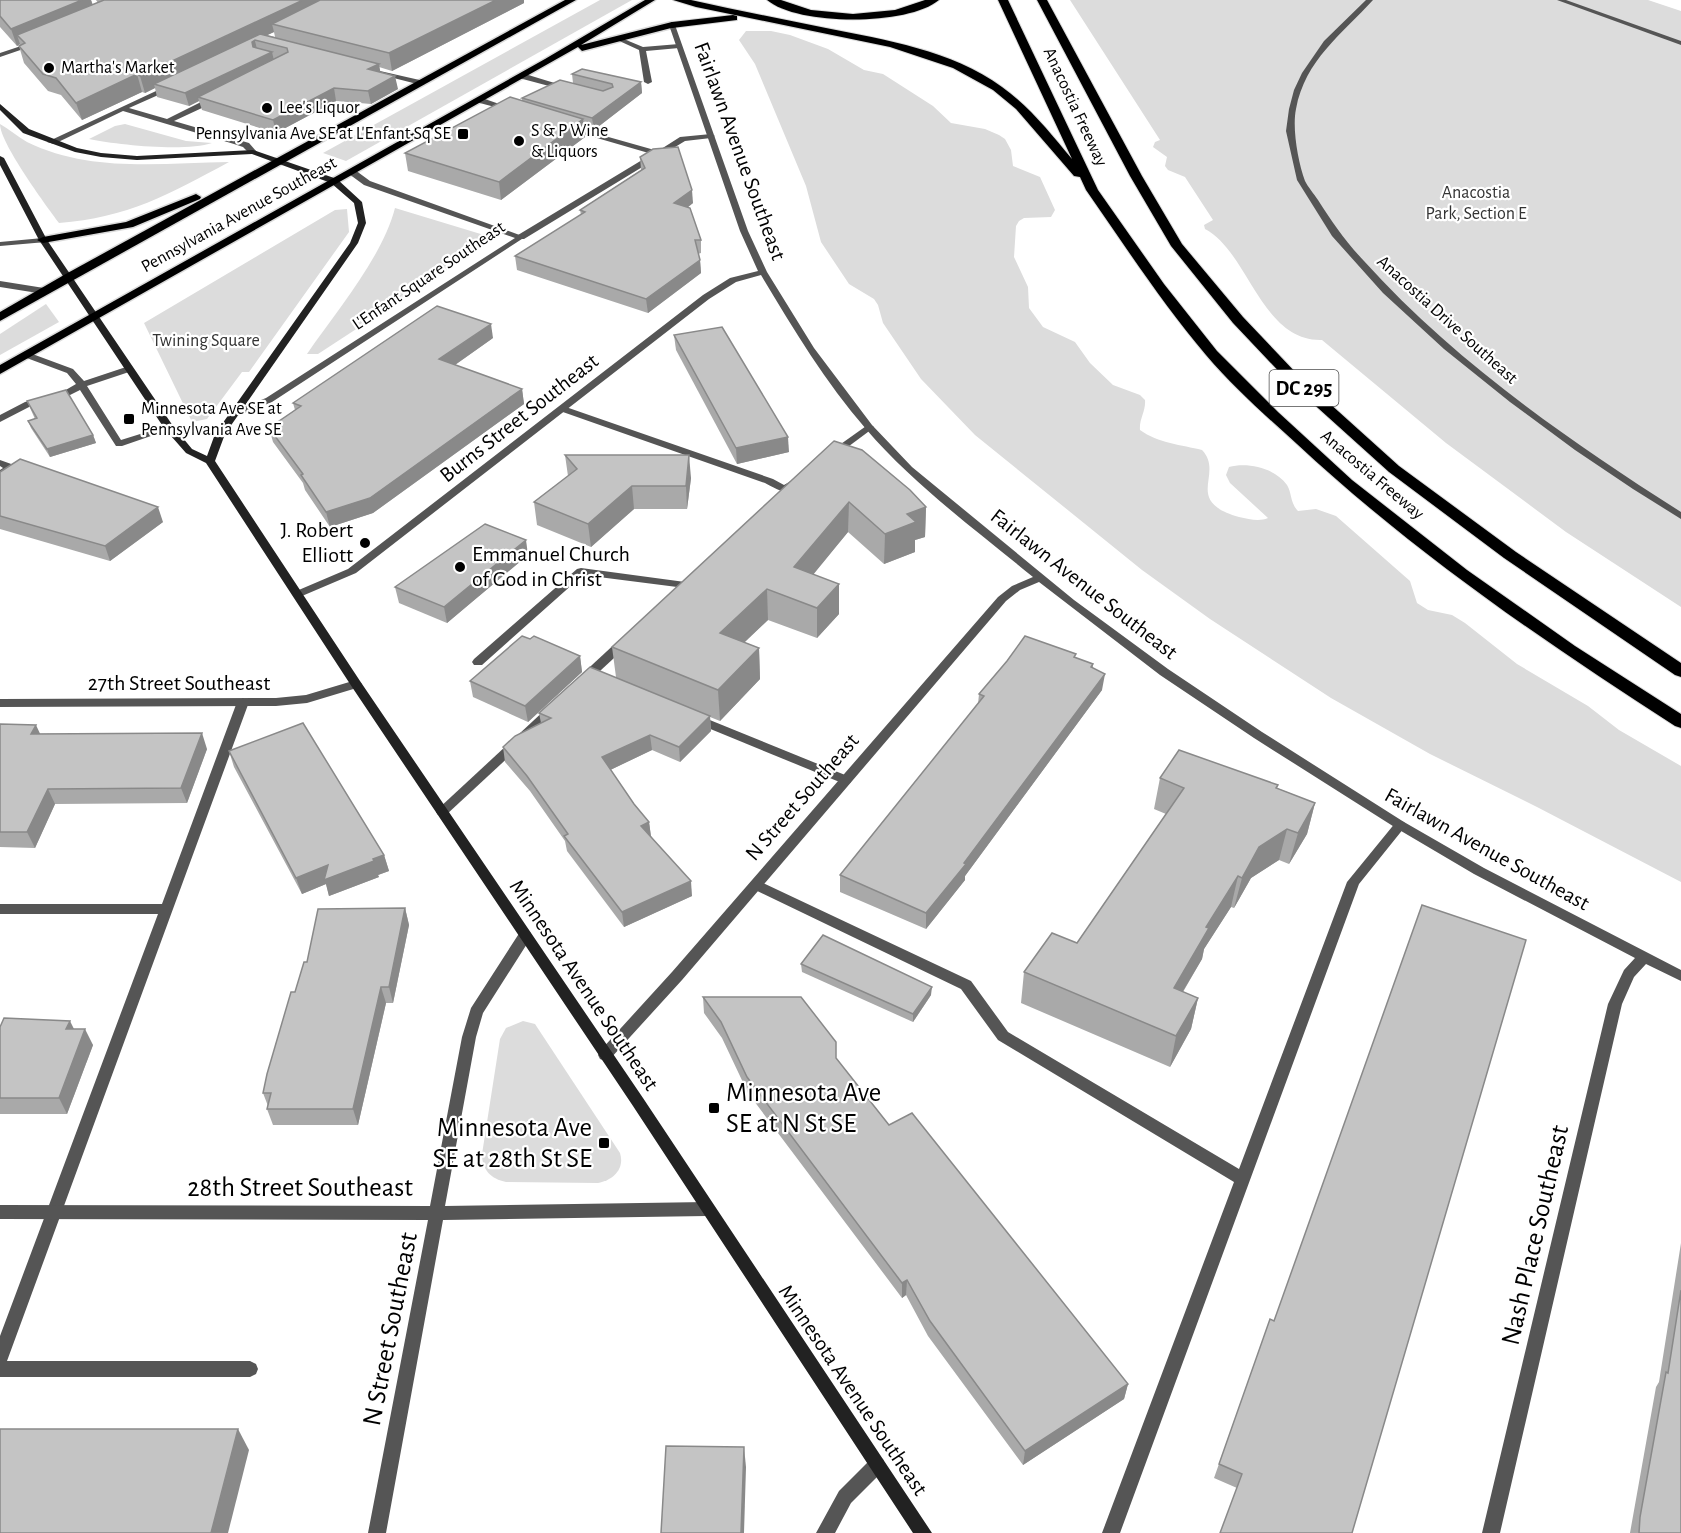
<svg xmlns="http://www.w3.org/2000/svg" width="1681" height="1533" viewBox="0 0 1681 1533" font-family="'Alegreya Sans',sans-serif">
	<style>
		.green { fill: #dcdcdc }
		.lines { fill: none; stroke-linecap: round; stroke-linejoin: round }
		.trunk-casing { stroke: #dbdbdb; stroke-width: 3 }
		.motorway-casing { stroke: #dbdbdb; stroke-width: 2 }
		.service { fill: #555; fill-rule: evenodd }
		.minor { fill: #555; fill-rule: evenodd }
		.tertiary { fill: #555; fill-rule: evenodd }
		.secondary { fill: #222; fill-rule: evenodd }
		.trunk { fill: #000; fill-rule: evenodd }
		.motorway { fill: #000; fill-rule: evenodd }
		.wall { fill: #a9a9a9; fill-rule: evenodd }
		.shaded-wall { fill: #898989 }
		.building { fill: #c4c4c4; stroke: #898989; stroke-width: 1.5 }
		.poi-dot { fill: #000; stroke: #fff; stroke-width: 2 }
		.labels { text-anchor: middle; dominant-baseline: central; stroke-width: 4.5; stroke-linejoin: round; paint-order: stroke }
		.far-poi-label { font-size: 18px; fill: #000; stroke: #fff; text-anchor: start }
		.far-street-label { font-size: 18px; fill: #000; stroke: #fff }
		.far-park-label { font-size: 18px; fill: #333; stroke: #fff }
		.shield { fill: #fff; stroke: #4c4c4c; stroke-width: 1.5 }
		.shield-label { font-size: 21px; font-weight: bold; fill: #000 }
		.street-label { font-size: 22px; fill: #000; stroke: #fff }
		.poi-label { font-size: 22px; fill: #000; stroke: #fff; text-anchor: end }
		.near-poi-label { font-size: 27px; fill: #000; stroke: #fff; text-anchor: start }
		.near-street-label { font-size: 27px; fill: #000; stroke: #fff }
	</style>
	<rect width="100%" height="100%" fill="#fff"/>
	<g class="green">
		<path d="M600,0H632L346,161L323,153Z"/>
		<path d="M1070,0H1648L1681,11V607L1566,532L1446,443L1322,340C1261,342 1249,252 1205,229L1204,225L1213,220L1185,177L1168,170L1165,166L1167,157L1153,147L1155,142L1160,140Z"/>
		<path d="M746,31H771L790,35L828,49L864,70L883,74L933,106L951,123L985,129L999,135L1005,139L1011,150L1013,166L1040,177L1055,210L1051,217L1024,218L1019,221L1016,226L1014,257L1028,287L1029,308L1043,327L1075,342L1090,363L1113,385L1140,395L1145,400C1146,411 1139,419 1140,430C1158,443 1182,445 1202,450C1225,474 1182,501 1239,517C1249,519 1259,522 1268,518L1230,483L1226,475L1229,467C1248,462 1275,468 1287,485C1292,493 1290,503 1298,511L1316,509L1336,516L1410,581L1417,603L1428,610L1452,615L1465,623L1517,664L1588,706L1619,730L1681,766V882L1537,807L1430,754L1331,698L1210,619L1142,570L975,435L921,379L883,323L878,305L874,299L849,284L821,242L806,186L755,64L739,40Z"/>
		<path d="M0,124C9,129 18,137 27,142C90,173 162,163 229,162C170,194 127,218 59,223C45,204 0,143 0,124Z"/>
		<path d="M125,124L186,141L212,143C185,152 118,145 89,139L115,126Z"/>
		<path d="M395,208L484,235L485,245L318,354H307C337,310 382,258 395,208Z"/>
		<path d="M347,209L349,232L249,372H242L207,419L192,422L144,323L335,210Z"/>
		<path d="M46,304L59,322L0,355V334Z"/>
		<path d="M523,1021L535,1024L620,1153C625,1169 613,1180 598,1183L506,1182C491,1179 482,1170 482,1154L500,1039L506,1028Z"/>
	</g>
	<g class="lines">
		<g class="trunk-casing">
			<g id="trunk">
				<path d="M565,0H576L0,321V312L64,275Z"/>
				<path d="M645,0H655L581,45L672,22L675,23V27L582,51L578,47L0,374V365L545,59Z"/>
				<path d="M196,194L201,197L200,199L133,227L43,243L37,240L43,237L126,222Z"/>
			</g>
		</g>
		<g class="motorway-casing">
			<g id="motorway">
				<path d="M673,0H691C736,10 781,19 826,28C886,40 951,50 1002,87C1030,107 1051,134 1072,159L998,0H1008L1098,190L1164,284L1217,351L1278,412L1352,480L1467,570L1575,646L1681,714V728L1675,726C1543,641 1413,552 1297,444C1266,416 1233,387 1206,355C1162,303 1125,246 1086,190L1080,177L1074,176L1016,109L993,90L953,68L890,47L696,7Z"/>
				<path d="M767,0H781L811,10L853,14L895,10L925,0H939C908,26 798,26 767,0Z"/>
				<path d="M1037,0H1047L1142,176L1182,244L1243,317L1298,375L1399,466L1516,552L1681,663V677L1675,675L1504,558L1389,472L1288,381L1233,323L1171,246L1130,176Z"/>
				<path d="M733,15L737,16V20L672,28L667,25L672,22Z"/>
			</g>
		</g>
		<g class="service">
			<path d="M615,37H619L643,47L679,44L682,46L679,48L646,51L652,82L648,84L644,82L639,50L615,39Z"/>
			<path d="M380,71L424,81L425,83L421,85L378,74L376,73Z"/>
			<path d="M519,74H525L571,88L564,90L519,78Z"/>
			<path d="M171,84H174V88L129,108L167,119L211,97H217V101L174,121L249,143L257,152L256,154H250L243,147L234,144L123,111L54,144L47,142Z"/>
			<path d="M476,98H482L514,109L510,111L476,102Z"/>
			<path d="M566,125L658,151L680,137L711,134L715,136L711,138L685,141L524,239H518V235L652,154L566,129Z"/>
			<path d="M0,281L44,288L48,291L44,294L0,287Z"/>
			<path d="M27,352L73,369L84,381L126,367H132V371L87,386L121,440L169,425L174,428L122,446H116L80,390L70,395L31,406L0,422V415L25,402L64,391L76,384L67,373L24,357L22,355Z"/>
			<path d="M563,406L773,479L784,485L796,478L801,481C786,496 782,492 765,483L560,411V407Z"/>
			<path d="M869,424L874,427L872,429L837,455H831V451Z"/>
			<path d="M0,460L14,465L16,467L0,477V470L3,468L0,466Z"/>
			<path d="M581,568L685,582L690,585L685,588L583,575L482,665H474L472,662L474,659L577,569Z"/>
			<path d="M623,639L629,643L627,646L587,683H579L577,680L579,677L619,640Z"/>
			<path d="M243,698L249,702L7,1361H250L256,1364L258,1369L256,1374L250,1377H0V1336L158,914H0V904H162L237,702Z"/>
			<path d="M551,707L555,708L557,711L555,714L446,815H438L436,812L438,809L547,708Z"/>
			<path d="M695,714L850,777L852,780L850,783H842L691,721L689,718L691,715Z"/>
			<path d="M1400,821L1404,822L1406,825L1404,828L1359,884L1120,1533H1102L1234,1182L998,1040L961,989L751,888L750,885L751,882H761L971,981L1008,1032L1239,1169L1347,882L1396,822Z"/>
		</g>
		<g class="minor">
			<path d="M1366,0H1373C1342,34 1305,60 1296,109C1292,128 1298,162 1305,181C1308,187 1314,194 1318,200C1332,222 1346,242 1364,261C1454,361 1568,440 1681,512V519L1633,489L1575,450L1510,402L1444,349L1383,293L1332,236L1297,180L1286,131L1289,109L1294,90L1302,73L1324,41Z"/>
			<path d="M1557,0H1566L1681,41V45Z"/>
			<path d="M672,23L675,25L748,231L767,272L814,348L872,425L912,467L1074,600L1168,669L1262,732L1404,822L1484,868L1681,970V981L1646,964L1634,977L1622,1004L1500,1533H1482L1608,1004L1624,970L1635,958L1474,874L1396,828L1254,738L1160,675L1039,582L1020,590L1006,601L682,980L610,1059L605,1061L600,1059L598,1055L600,1051L672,972L998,597L1012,586L1033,577C976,530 914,485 866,429C825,382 793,328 761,275L736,282L709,299L356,573L302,596H294L293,594L294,592L348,569L703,295L730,278L758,271L740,231L669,25Z"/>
			<path d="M33,42L36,44L35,45L0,57V53Z"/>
			<path d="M349,170H355L370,181L525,237L272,402L237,416H231V412L266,398L515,238L364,185L349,174Z"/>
			<path d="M356,680L362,684L360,687L307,703L276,706L0,707V699L276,698L306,695Z"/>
			<path d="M525,931L530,932L532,936L483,1013L476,1037L445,1206L707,1202L712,1204L715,1209L712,1214L707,1216L443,1220L386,1533H368L428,1220L0,1219V1205L430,1206L462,1037L471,1008L520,932Z"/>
			<path d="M877,1457L883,1459L885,1465L883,1471L851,1503L835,1533H816L839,1491L871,1459Z"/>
		</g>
		<path class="tertiary" d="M43,238H46V242L0,246V242Z"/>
		<path class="secondary" d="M0,104L29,129L77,148L101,153L137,156L253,150L337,179L362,202L366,223L358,243L225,434L215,461L360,681L643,1098L932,1533H913L633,1106L352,687L206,463L186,453L164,428L39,240L0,165V156L4,158L47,240L173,426L192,449L207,456L215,434L350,243L358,223L354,203L331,183L252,154L137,160L101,157L75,152L23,133L0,110Z"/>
		<use href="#trunk" class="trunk"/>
		<use href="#motorway" class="motorway"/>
	</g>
	<g class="wall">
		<path d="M0,0H91L93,5L98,3L96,0H524V3L392,71L379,67L380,72L398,89L371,104L336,101L276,133L202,110L199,101L189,106L157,97L155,88L145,93L142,92L82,120L61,95L48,91L24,63L19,46L20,44L17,46L0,27ZM274,32L275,37L267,35Z"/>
		<path d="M572,74L641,82L642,93L594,130L584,127L585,137L501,200L408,171L405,153L522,101V98L573,83Z"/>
		<path d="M640,157L693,203L687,208L701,240V253L698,254L700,260L701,273L648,313L517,270L515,256L581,215L580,210L641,170Z"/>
		<path d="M674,335L789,452L737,464L676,350Z"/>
		<path d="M493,338L455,365L522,389L524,404L373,513L330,527L305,490L303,483L273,442L269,428L295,410L293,403Z"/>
		<path d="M27,401L93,435L96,443L50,457L31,428L28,421L35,419Z"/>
		<path d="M834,441L926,507L925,537L915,540V552L884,564L848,532L813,574L839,614L817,638L768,620L744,642L759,648L760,679L720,721L710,717L711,731L680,762L652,750L610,770L634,804L649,822L651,836L692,896L624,927L567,851L565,841L530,791L505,762L503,747L541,723L539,713L616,677L612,647Z"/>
		<path d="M565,455L691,478L687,509H634L591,547L537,525L534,502L568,476Z"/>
		<path d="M0,472L163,522L110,561L0,529Z"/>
		<path d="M528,555L447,623L399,603L395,587Z"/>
		<path d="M580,656L582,672L528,722L473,697L470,681Z"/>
		<path d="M1075,658L1093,664V668L1102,690L965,876V880L926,929L840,892V875L978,704L979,694Z"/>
		<path d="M0,724L40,734L207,749L187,803L55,804L35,848L0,847Z"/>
		<path d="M229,751L384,855L389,871L378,875L379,877L329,896L326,884L302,894L234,767Z"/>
		<path d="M1160,778L1278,785L1277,788L1315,803L1307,834L1289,864L1279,860L1251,878L1234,908L1231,907L1204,949L1202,959L1183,992L1198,998L1191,1029L1170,1067L1021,1003L1024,972L1077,943L1166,814L1154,809Z"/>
		<path d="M405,908L409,925L393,1003H386L358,1125H273L267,1109L268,1106L263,1093L295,992L307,962Z"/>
		<path d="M1526,940L1237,1488L1214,1478L1270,1319L1274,1321Z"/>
		<path d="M801,964L931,995L913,1022L802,972Z"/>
		<path d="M703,997L836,1058L889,1125L1128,1384L1124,1399L1023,1465L928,1336L906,1295L902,1298L748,1093L722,1038L704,1013Z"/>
		<path d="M0,1027L74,1029L93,1045L67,1114H0Z"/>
		<path d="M1681,1243V1533H1630L1656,1387L1659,1382Z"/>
	</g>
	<g class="shaded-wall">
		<path d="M82,0H91L95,13L17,35L20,44L17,46L11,29Z"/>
		<path d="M303,0H341L272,24L274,32L255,41L258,53L255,55L154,84L155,88L145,93L140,76Z"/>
		<path d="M496,0H524V3L392,71L389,53Z"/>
		<path d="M272,52L275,65L198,97L199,101L189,106L185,93Z"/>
		<path d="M379,64L381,76L368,69Z"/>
		<path d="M137,74L142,92L82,120L76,103Z"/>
		<path d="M395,76L398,89L371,104L368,91Z"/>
		<path d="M641,82L642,93L594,130L592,118Z"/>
		<path d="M334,88L336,101L276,133L273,120Z"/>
		<path d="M583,119L585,137L501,200L499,182Z"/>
		<path d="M692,190L693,203L675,217L674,203Z"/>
		<path d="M700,260L701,273L648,313L646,299Z"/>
		<path d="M491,324L493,338L442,374L439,359Z"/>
		<path d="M522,389L524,404L373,513L330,527L326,512Z"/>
		<path d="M93,435L96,443L50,457L47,449Z"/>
		<path d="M788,437L789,452L737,464L736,448Z"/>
		<path d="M689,455L691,478L687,509L686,486Z"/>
		<path d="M632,486L634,509L591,547L588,524Z"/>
		<path d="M849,502L848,532L795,597L794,567Z"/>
		<path d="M158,507L163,522L110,561L105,546Z"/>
		<path d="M926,507L925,537L915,540V552L884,564L885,534L907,514Z"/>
		<path d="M526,540L528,555L447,623L444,607Z"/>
		<path d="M839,584V614L817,638V608Z"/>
		<path d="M767,589L768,620L722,664L720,633Z"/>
		<path d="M759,648L760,679L720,721L718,690Z"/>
		<path d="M580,656L582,672L528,722L525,706Z"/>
		<path d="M1105,674L1102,690L965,876V880L926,929V913Z"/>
		<path d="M710,716L711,731L680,762L679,747Z"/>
		<path d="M36,725L43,740L31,734Z"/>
		<path d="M202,733L207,749L187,803L181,788Z"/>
		<path d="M650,735L652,750L604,773L602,757Z"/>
		<path d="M48,789L55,804L35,848L27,832Z"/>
		<path d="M1315,803L1307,834L1289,864L1298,833Z"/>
		<path d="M649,822L651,837L641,826Z"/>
		<path d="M1287,829L1279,860L1251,878L1234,908L1242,878L1259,847Z"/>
		<path d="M384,855L389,871L378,875L379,877L329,896L326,884L302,894L296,878L328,865L373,859Z"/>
		<path d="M1238,876L1231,907L1204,949L1202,959L1167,1018L1174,988L1206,927Z"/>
		<path d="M691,881L692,896L624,927L622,912Z"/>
		<path d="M405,908L409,925L393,1003L389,987Z"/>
		<path d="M381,987L386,1003L358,1125L353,1109Z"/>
		<path d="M932,987L931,995L913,1022V1014Z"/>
		<path d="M1198,998L1191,1029L1170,1067L1176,1036Z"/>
		<path d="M70,1021L78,1037L66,1029Z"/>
		<path d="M85,1029L93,1045L67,1114L59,1098Z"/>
		<path d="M907,1280L906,1295L902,1298V1283Z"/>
		<path d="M1128,1384L1124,1399L1023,1465L1025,1451Z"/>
		<path d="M238,1429L249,1450L228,1533H211Z"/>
		<path d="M744,1447L746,1467L744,1533H741Z"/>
	</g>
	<g class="building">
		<path d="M0,0H82L11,29L0,16Z"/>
		<path d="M104,0H303L140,76L137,74L76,103L56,78L43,74L19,46L25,43L17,35Z"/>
		<path d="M320,0H496L389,53L272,24Z"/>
		<path d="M260,34L379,64L368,69L395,76L368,91L334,88L273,120L198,97L288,52L287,48L255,40L252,42L253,47L272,52L185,93L154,84Z"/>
		<path d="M582,69L641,82L592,118L522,98L560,80L603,91L613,87L612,84L572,74Z"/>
		<path d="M510,97L583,119L499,182L405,153Z"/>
		<path d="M678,147L692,190L674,203L690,208L701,240H695L700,260L646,299L515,256L585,212L580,210L645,168L640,157L653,149Z"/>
		<path d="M437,306L491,324L439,359L522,389L370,498L326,512L301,475L303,474L269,428L301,406L293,403Z"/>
		<path d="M722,327L788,437L736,448L674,335Z"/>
		<path d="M66,390L93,435L47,449L28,421L37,418L27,401Z"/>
		<path d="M834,441L862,450L910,490L926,507L907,514L916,522L885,534L849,502L794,567L839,584L817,608L767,589L720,633L759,648L718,690L612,647Z"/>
		<path d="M565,455H689L686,486H632L588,524L534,502L577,469Z"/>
		<path d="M20,459L158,507L105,546L0,516V472Z"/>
		<path d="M485,524L526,540L444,607L395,587Z"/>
		<path d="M522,636L530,639L534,636L580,656L525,706L470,681Z"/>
		<path d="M1025,636L1076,654L1074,657L1093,664L1091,667L1105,674L964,863L966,864L926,913L840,875L984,696L979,694L1007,661Z"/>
		<path d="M590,667L710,716L679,747L650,735L602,757L634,804L649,822L641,826L691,881L622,912L564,836L568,834L527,776L503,747L515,736L551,718L539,713Z"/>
		<path d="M303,723L384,855L373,859L374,861L324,880L328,865L296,878L229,751Z"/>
		<path d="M0,724L36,725L31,734L202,733L181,788L48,789L27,832H0Z"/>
		<path d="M1179,750L1278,785L1276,788L1315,803L1298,833L1287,829L1259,847L1242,878L1238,876L1206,927L1209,928L1174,988L1198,998L1176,1036L1024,972L1052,933L1077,943L1184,788L1160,778Z"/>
		<path d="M1422,905L1526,940L1352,1533H1220L1242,1474L1219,1464L1270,1319L1274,1321Z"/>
		<path d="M405,908L389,987H381L353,1109H267L271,1093H263L267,1074L291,992H295L304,962H307L318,909Z"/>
		<path d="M823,935L932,987L913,1014L801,964Z"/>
		<path d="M703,997H801L836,1042V1058L889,1125L912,1113L1128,1384L1025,1451L930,1321L907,1280L902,1283L747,1077L721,1022Z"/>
		<path d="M4,1018L70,1021L66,1029H85L59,1098H0V1027Z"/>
		<path d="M1681,1290V1533H1639L1640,1517L1666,1372L1668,1373Z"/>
		<path d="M0,1429H238L211,1533H0Z"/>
		<path d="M666,1446L744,1447L741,1533H661Z"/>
	</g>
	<g class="poi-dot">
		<circle cx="49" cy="68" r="6"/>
		<circle cx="267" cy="108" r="6"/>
		<rect x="457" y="128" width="12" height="12" rx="3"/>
		<circle cx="519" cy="141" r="6"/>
		<rect x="123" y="413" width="12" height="12" rx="3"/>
		<circle cx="365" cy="543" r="6"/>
		<circle cx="460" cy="567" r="6"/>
		<rect x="708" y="1102" width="12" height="12" rx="3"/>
		<rect x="598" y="1137" width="12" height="12" rx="3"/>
	</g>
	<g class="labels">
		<g class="far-poi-label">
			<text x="61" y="68">Martha's Market</text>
			<text x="279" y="108">Lee's Liquor</text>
			<text x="531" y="131">S &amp; P Wine<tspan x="531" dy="21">&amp; Liquors</tspan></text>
			<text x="451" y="134" text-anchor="end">Pennsylvania Ave SE at L'Enfant Sq SE</text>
			<text x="141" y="409">Minnesota Ave SE at<tspan x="141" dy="21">Pennsylvania Ave SE</tspan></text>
		</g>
		<g class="far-street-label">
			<text transform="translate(1075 107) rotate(65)">Anacostia Freeway</text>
			<text transform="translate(239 215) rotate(-29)">Pennsylvania Avenue Southeast</text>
			<text transform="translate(429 276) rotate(-34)">L'Enfant Square Southeast</text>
			<text transform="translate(1447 320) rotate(42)">Anacostia Drive Southeast</text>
			<text transform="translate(1372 475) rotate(40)">Anacostia Freeway</text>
		</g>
		<g class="far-park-label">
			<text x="1476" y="193">Anacostia<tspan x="1476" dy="21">Park, Section E</tspan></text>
			<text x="206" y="341">Twining Square</text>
		</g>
		<rect class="shield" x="1269.5" y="370" width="69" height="36" rx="4.5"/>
		<g class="shield-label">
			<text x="1304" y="388">DC 295</text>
		</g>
		<g class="street-label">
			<text transform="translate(740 151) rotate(70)">Fairlawn Avenue Southeast</text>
			<text transform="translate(519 418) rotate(-38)">Burns Street Southeast</text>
			<text transform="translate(1084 584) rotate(38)">Fairlawn Avenue Southeast</text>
			<text x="179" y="683">27th Street Southeast</text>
			<text transform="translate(802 797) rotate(-49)">N Street Southeast</text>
			<text transform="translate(1487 849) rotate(29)">Fairlawn Avenue Southeast</text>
			<text transform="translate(584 985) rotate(56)">Minnesota Avenue Southeast</text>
			<text transform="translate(853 1390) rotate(56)">Minnesota Avenue Southeast</text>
		</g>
		<g class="poi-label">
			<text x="353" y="530">J. Robert<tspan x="353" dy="25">Elliott</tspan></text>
			<text x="472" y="554" text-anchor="start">Emmanuel Church<tspan x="472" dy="25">of God in Christ</tspan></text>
		</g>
		<g class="near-poi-label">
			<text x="726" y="1092">Minnesota Ave<tspan x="726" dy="31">SE at N St SE</tspan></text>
			<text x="592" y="1127" text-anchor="end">Minnesota Ave<tspan x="592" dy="31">SE at 28th St SE</tspan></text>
		</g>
		<g class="near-street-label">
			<text x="300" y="1187">28th Street Southeast</text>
			<text transform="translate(1535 1235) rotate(-77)">Nash Place Southeast</text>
			<text transform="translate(390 1329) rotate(-79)">N Street Southeast</text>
		</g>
	</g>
</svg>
